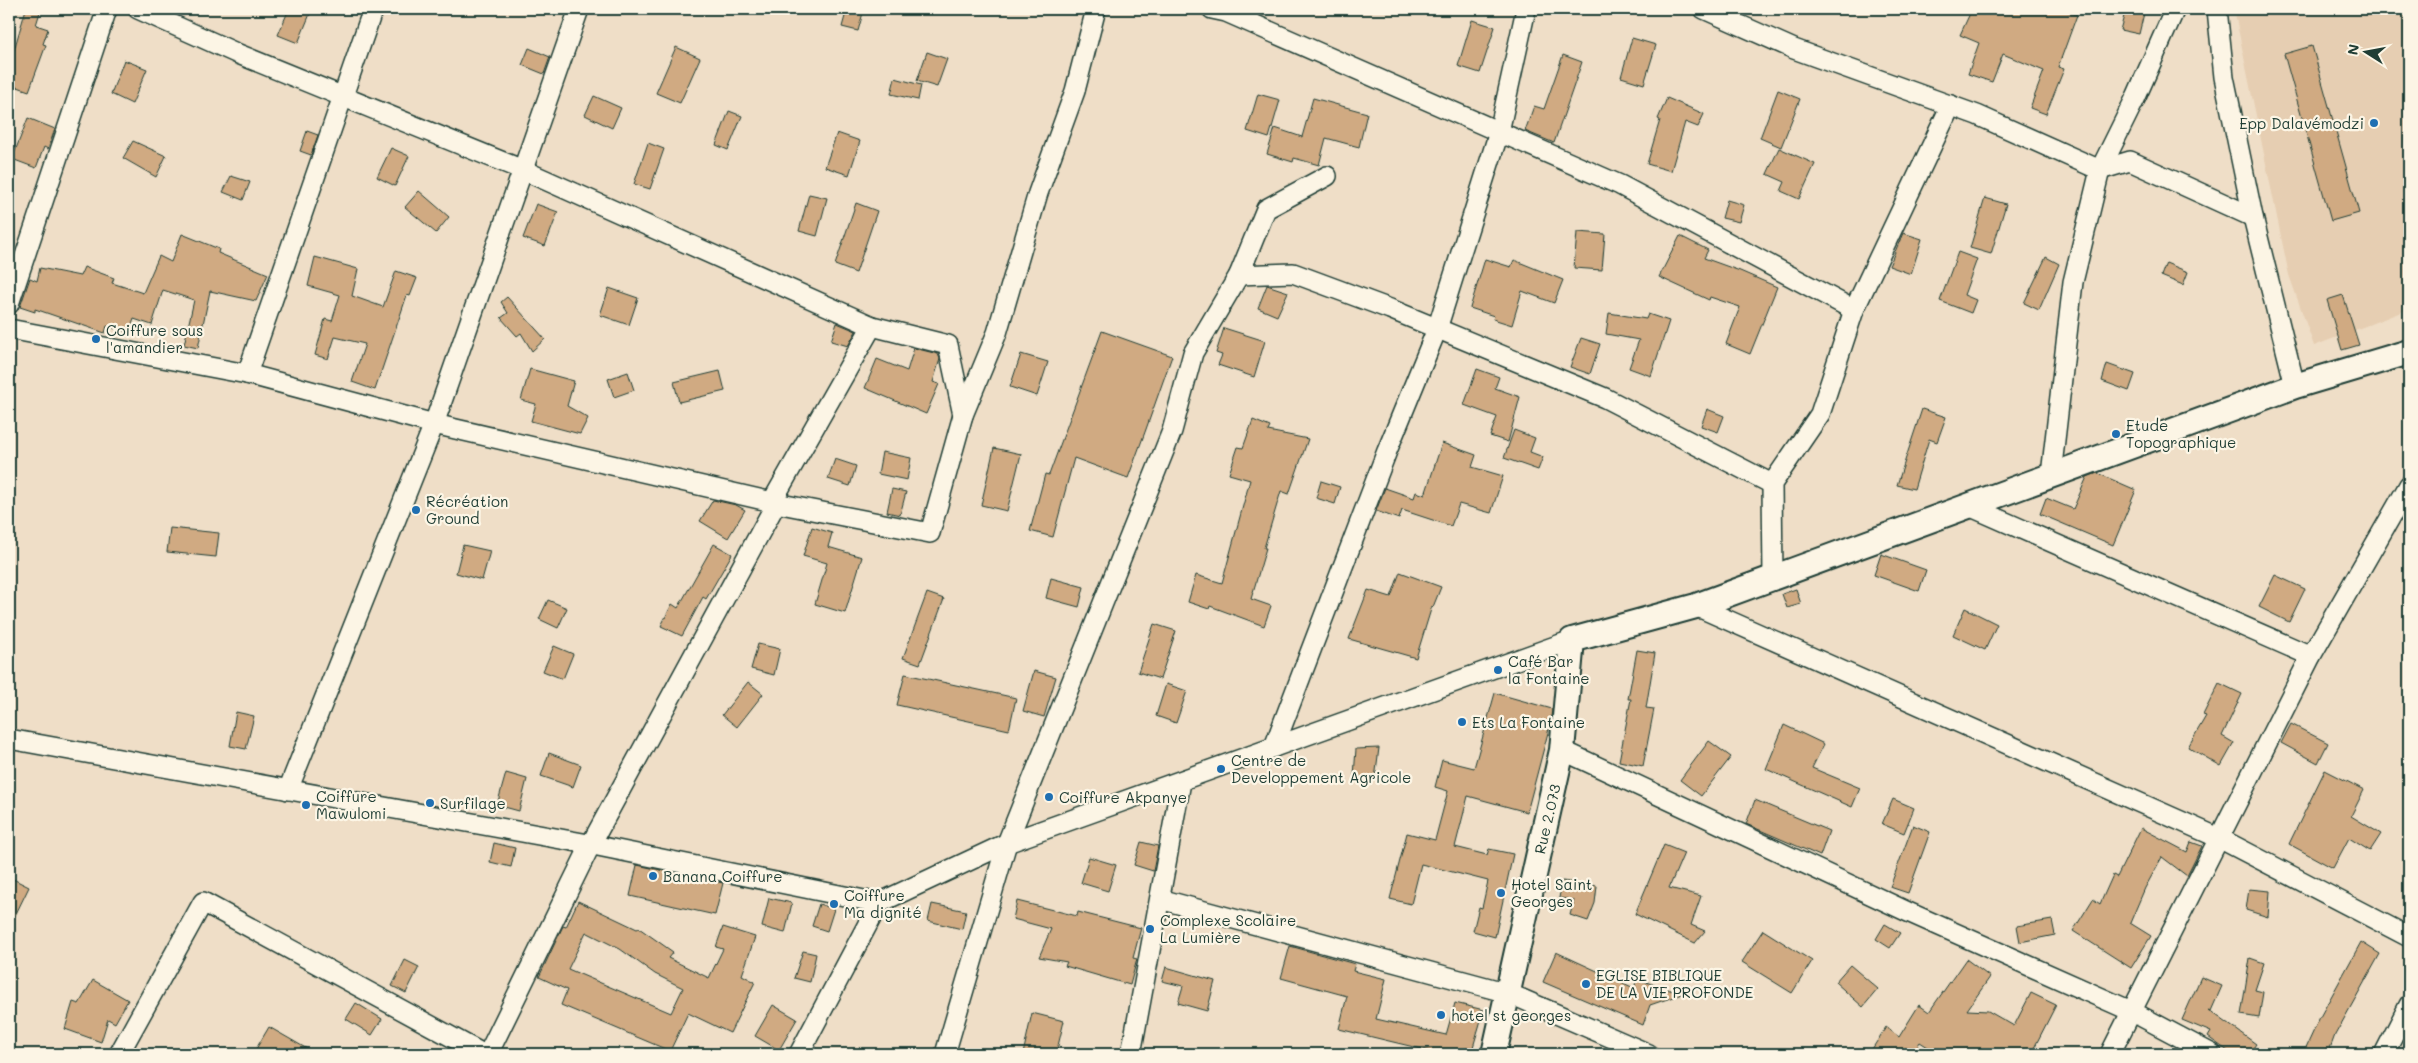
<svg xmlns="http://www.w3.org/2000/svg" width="2418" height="1063" viewBox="0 0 2418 1063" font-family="Mali,sans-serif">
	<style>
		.built { fill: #e6ceb2 }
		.building { fill: #d0aa82; stroke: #1f3d34; fill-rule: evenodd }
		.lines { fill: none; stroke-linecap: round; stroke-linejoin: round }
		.minor-casing { stroke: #1f3d34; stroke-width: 22 }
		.tertiary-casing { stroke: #1f3d34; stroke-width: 28 }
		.minor { stroke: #fcf5e5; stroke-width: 19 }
		.tertiary { stroke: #fcf5e5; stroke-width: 24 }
		.poi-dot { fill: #1f6fb2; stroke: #fcf5e5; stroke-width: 2 }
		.labels { text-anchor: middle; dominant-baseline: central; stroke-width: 4.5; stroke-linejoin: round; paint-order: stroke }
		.poi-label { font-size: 15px; fill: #1f3d34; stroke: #fcf5e5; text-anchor: start }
		.street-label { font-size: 15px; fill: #1f3d34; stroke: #fcf5e5 }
	</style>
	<rect width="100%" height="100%" fill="#efdec7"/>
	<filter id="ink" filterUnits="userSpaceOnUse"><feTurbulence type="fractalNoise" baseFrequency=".02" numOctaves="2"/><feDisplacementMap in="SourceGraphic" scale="10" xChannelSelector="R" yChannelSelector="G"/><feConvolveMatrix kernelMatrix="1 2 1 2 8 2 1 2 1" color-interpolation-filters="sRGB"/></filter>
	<g filter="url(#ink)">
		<path class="built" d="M2234,9H2409V309L2314,346L2289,275Z"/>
		<g class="building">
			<path d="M26,9H41L36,25L48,29L43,44L46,45L29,91L9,84V67Z"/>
			<path d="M289,9H312L298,43L278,35Z"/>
			<path d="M847,9H864L858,31L842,27Z"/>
			<path d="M1972,9H2060L2077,15L2058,67L2064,69L2046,114L2030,108L2044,71L2003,54L1992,82L1968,74L1979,43L1960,35Z"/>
			<path d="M2126,9H2145L2139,34L2120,30Z"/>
			<path d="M1472,20L1495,27L1480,73L1458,66Z"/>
			<path d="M1632,38L1656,45L1644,84L1621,77Z"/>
			<path d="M2312,46L2359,213L2331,221L2284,54Z"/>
			<path d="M676,47L700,58L680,103L656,93Z"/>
			<path d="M529,48L550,57L544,74L522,65Z"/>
			<path d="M927,52L947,59L937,87L917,81Z"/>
			<path d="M1563,55L1582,62L1554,143L1525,131L1534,106L1544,109Z"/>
			<path d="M124,60L147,69L132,104L111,94Z"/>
			<path d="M895,78L921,85L918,100L891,94Z"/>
			<path d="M1778,90L1800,99L1781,147L1760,138Z"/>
			<path d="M1258,94L1280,100L1269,138L1247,131Z"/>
			<path d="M594,96L621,108L612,128L585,115Z"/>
			<path d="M1313,98L1367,113L1359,147L1326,138L1319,165L1294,158L1293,162L1267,154L1275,128L1302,137Z"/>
			<path d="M1667,98L1704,114L1698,127L1685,122L1671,171L1647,164L1660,120L1658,119Z"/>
			<path d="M729,111L742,116L728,150L716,145Z"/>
			<path d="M28,118L55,129L48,149L44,147L36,168L12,159Z"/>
			<path d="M307,131L318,135L311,155L300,151Z"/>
			<path d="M837,133L860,141L849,175L825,167Z"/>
			<path d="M133,141L166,156L156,177L123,158Z"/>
			<path d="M648,143L664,149L650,189L634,184Z"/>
			<path d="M391,148L409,156L395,186L377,177Z"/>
			<path d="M1779,148L1815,164L1799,199L1781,191L1785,182L1767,174Z"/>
			<path d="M231,176L250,182L243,200L223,192Z"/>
			<path d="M419,191L449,217L436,233L405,207Z"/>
			<path d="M809,194L827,198L817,236L799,231Z"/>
			<path d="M1985,198L2006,204L1991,254L1970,248Z"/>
			<path d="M1727,200L1744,205L1739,222L1722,218Z"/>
			<path d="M856,203L877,211L856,273L835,265Z"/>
			<path d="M536,204L558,212L545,246L523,238Z"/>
			<path d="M1577,232L1605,234L1602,270L1574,268Z"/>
			<path d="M1903,233L1922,239L1911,274L1889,266Z"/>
			<path d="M182,234L219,249L218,253L268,274L256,301L210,291L198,348L184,345L194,300L163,290L152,325L134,319L129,333L107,326L105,333L35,309V312L20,307L30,278L37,281L40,268L80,276L84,267L114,278L112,283L143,293L159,256L171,262Z"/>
			<path d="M1680,236L1708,250L1704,258L1740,271L1777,287L1750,354L1726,344L1740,307L1710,297L1709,300L1659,277Z"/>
			<path d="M1958,252L1977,259L1964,295L1976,300L1971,313L1940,301Z"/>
			<path d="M315,257L358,269L352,296L383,307L396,271L417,278L410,296L407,295L375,390L352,382L365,344L335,337L328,359L315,355L325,319L332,321L340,295L308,286Z"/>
			<path d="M2046,257L2059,264L2039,310L2024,303Z"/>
			<path d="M1485,259L1511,267L1514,260L1563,280L1554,303L1522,291L1512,325L1493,319L1494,316L1470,308Z"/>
			<path d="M2166,263L2188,272L2183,285L2161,276Z"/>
			<path d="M1267,285L1288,292L1277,316L1258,308Z"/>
			<path d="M609,288L638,298L629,325L600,315Z"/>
			<path d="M2343,295L2359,345L2342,350L2327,300Z"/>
			<path d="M507,297L545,339L532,351L521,333L517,336L501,318L508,313L501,302Z"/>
			<path d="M1609,313L1646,319L1648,314L1669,321L1651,376L1629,368L1639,340L1606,334Z"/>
			<path d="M837,323L856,331L848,346L831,341Z"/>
			<path d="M1224,328L1265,341L1254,377L1218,365L1222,355L1216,353Z"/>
			<path d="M1102,331L1172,356L1145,432L1128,478L1074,458L1053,537L1030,531L1045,474L1049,475Z"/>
			<path d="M1581,338L1600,344L1590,374L1570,367Z"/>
			<path d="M914,348L938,354L940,359L933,382L939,384L926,414L865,388L877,359L907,371Z"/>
			<path d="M1021,354L1048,362L1037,396L1010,387Z"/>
			<path d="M2107,364L2135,374L2129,391L2102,381Z"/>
			<path d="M530,369L574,381L567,406L588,418L580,434L531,421L536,404L521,400Z"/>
			<path d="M1477,369L1499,377L1495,388L1520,397L1508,442L1490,436L1497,417L1464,405Z"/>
			<path d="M720,371L725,391L679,402L674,382Z"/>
			<path d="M628,372L634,390L614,397L608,379Z"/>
			<path d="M1707,409L1724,416L1718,432L1701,426Z"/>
			<path d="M1922,409L1946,417L1937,442L1929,439L1914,489L1897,485Z"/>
			<path d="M1253,420L1270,427L1268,431L1308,439L1289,494L1281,491L1264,548H1266L1251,599L1271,606L1264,626L1210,606L1209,609L1188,602L1196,575L1222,583L1250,480L1229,474L1238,447L1243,448Z"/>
			<path d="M1514,430L1535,438L1530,452L1543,457L1538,470L1504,458Z"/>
			<path d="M1442,443L1476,455L1472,467L1503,476L1491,513L1459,504L1451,526L1402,510L1399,519L1376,511L1385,488L1414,498L1416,492L1425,495Z"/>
			<path d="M994,448L1021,454L1007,511L981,505Z"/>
			<path d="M882,452L911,458L907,480L878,474Z"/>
			<path d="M835,459L856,466L850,486L828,479Z"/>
			<path d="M2097,473L2136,490L2113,545L2040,514L2046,498L2073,509L2087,477Z"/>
			<path d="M1321,481L1340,487L1335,504L1316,498Z"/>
			<path d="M892,489L906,492L900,515L887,512Z"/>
			<path d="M713,500L736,505L745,510L728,538L700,521Z"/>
			<path d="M812,527L832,533L828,547L862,557L845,613L815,604L827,563L803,556Z"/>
			<path d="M170,528L219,533L216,557L167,552Z"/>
			<path d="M714,544L732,554L706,599L703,597L682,636L661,626L672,604L678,608Z"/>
			<path d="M463,545L490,551L482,580L456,573Z"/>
			<path d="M1881,554L1926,570L1919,591L1874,575Z"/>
			<path d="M1400,572L1441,587L1433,607L1432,606L1416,658L1349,639L1368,590L1391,597Z"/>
			<path d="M2275,575L2305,589L2289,622L2259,607Z"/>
			<path d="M1051,578L1084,587L1079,607L1046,598Z"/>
			<path d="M1796,589L1801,604L1787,608L1782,594Z"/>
			<path d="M927,593L944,599L920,664L903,658Z"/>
			<path d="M548,600L567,608L558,628L539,619Z"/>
			<path d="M1965,608L1997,624L1985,650L1953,635Z"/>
			<path d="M1154,624L1176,631L1160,679L1138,672Z"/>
			<path d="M758,644L780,649L774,675L751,669Z"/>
			<path d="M554,646L573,654L563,679L543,671Z"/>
			<path d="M1637,650L1655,653L1646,708L1654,709L1643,766L1619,761L1631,699H1628Z"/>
			<path d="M1034,671L1056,677L1044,717L1023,711Z"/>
			<path d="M905,674L1016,698L1009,730L897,705Z"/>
			<path d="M748,682L763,694L737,727L722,715Z"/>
			<path d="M2219,683L2242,694L2222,736L2234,743L2221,766L2188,747L2206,716L2203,715Z"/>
			<path d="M1166,684L1187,691L1176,723L1156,716Z"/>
			<path d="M1495,693L1552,709L1550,725L1527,812L1468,796L1455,847L1487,855L1489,849L1513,854L1495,937L1473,931L1479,907L1482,908L1488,881L1421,864L1411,904L1390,899L1407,833L1435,840L1448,791L1435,787L1442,760L1474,768Z"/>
			<path d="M236,712L254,716L246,749L230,746Z"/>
			<path d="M2291,724L2328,743L2318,763L2281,743Z"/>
			<path d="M1784,725L1824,744L1812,768L1860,788L1852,807L1766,769Z"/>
			<path d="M1709,741L1731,757L1701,796L1680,780Z"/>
			<path d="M1379,748L1375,779L1354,776L1356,749Z"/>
			<path d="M549,753L581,765L573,787L541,776Z"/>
			<path d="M2325,770L2364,790L2351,816L2381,834L2370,851L2349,838L2333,868L2289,844Z"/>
			<path d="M506,773L527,779L519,811L497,805Z"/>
			<path d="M1893,799L1914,808L1904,833L1882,824Z"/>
			<path d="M1755,800L1829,831L1820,856L1746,824Z"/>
			<path d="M1913,825L1930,832L1908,893L1890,887Z"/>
			<path d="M2141,828L2187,852L2191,842L2202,846L2187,876L2162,857L2145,888L2130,923L2151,936L2131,968L2073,931L2093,899L2100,904L2113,875L2117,877Z"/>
			<path d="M1141,842L1158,846L1153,871L1134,865Z"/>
			<path d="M494,843L515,848L511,867L490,862Z"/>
			<path d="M1664,845L1684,853L1669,888L1701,896L1691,925L1705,931L1695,943L1635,914Z"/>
			<path d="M1089,857L1116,865L1108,891L1081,883Z"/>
			<path d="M637,865L723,883L715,915L630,896Z"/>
			<path d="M9,877L29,887L9,928Z"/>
			<path d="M1562,881L1597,886L1595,903L1588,921L1570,915L1574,900L1559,898Z"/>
			<path d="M2249,889L2270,891L2268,917L2246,910Z"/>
			<path d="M769,898L792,903L785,933L762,927Z"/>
			<path d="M578,901L637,929L639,928L673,952L668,958L709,978L723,949L716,947L723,927L755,937L742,975L755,982L730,1033L688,1013L670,1051L561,1005L567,990L539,977L563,926L566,927ZM586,932L620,949L655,974L683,988L671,1013L568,969Z"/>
			<path d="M1017,901L1077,916L1078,912L1141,928L1133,958L1137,959L1130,985L1065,966L1067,962L1039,957L1051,929L1013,919Z"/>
			<path d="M819,904L834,909L827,931L812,926Z"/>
			<path d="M932,904L966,911L962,929L928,921Z"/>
			<path d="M2052,920L2055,935L2020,942L2017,926Z"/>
			<path d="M1885,924L1900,933L1890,948L1876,939Z"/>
			<path d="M1763,930L1812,961L1792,993L1742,962Z"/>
			<path d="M2361,942L2380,954L2335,1035L2328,1054H2303L2320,1017Z"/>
			<path d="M1290,946L1355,964L1353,971L1386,979L1376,1019L1446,1035L1455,1003L1484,1010L1471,1054H1443L1339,1029L1347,996L1281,978Z"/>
			<path d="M803,951L816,954L810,982L794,978Z"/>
			<path d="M1556,952L1634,988L1637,979L1682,994L1650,1005L1643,1025L1543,982Z"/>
			<path d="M2250,958L2264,963L2255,990L2263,992L2259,1018L2241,1015Z"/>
			<path d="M1966,959L1990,977L1967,1010L1988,1011L2014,1026L2031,993L2056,1005L2031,1054H1939L1920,1042L1912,1054H1869L1886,1027L1899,1037L1919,1005L1929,1012Z"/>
			<path d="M405,960L419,967L406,993L392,986Z"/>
			<path d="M1850,965L1878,989L1863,1007L1835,982Z"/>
			<path d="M1166,967L1215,981L1207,1011L1178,1003L1183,986L1162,981Z"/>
			<path d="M2201,977L2222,986L2211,1011L2209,1010L2256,1044L2249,1054H2232L2208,1037L2211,1032L2182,1020Z"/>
			<path d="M93,980L128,1000L115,1023L108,1019L101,1042L65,1029L73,1002L79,1004Z"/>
			<path d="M356,1003L382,1019L372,1035L346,1019Z"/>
			<path d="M773,1005L797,1019L779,1050L755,1036Z"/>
			<path d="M1032,1013L1064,1021L1056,1054H1023Z"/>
			<path d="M269,1027L316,1054H253Z"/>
		</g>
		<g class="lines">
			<g class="minor-casing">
				<g id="minor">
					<path d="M138,9L236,53L523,170L872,326L948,345L963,415"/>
					<path d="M1212,9L1226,12L1620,185L1854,310"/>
					<path d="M1704,9L1794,49L1977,115L2100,170L2130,161L2253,217"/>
					<path d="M2217,9L2224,77L2253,217L2295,386"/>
					<path d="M1239,275L1293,273L1390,309L1605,398L1772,484"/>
					<path d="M9,304L107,9"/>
					<path d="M9,329L247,374L434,424L781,504L930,533L963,415L997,333L1038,193L1075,91L1096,9"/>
					<path d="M247,374L373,9"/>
					<path d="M2051,475L2073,282L2100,170L2136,97L2175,9"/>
					<path d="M1969,506L2311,656"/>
					<path d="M1773,578L1772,484L1820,414L1854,310L1951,105"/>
					<path d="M1696,606L2219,838L2409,937"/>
					<path d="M9,739L583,843L879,903L1007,843L1572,640"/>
					<path d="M1274,747L1387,451L1437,329L1499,132L1526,9"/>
					<path d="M1562,750L1908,912L2131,1011L2212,1054"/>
					<path d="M288,790L434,424L579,9"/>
					<path d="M1160,899L1508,993L1649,1054"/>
					<path d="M119,1054L203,902L483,1054"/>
					<path d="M488,1054L591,844L773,509V500L872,326"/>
					<path d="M799,1054L879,903"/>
					<path d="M945,1054L1007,843L1172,431L1193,353L1239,275L1266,209L1327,176"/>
					<path d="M1131,1054L1181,782"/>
					<path d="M2110,1054L2311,656L2409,485"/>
					<path d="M2384,1054L2409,1005"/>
				</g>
			</g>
			<g class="tertiary-casing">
				<path id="tertiary" d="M1494,1054L1562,750L1572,640L1696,606L2295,386L2409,352"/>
			</g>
			<use href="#minor" class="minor"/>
			<use href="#tertiary" class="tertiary"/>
		</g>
	</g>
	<g class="poi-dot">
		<circle cx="2374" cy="123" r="5"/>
		<circle cx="96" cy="339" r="5"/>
		<circle cx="2116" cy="434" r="5"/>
		<circle cx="416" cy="510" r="5"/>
		<circle cx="1498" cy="670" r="5"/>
		<circle cx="1462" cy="722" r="5"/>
		<circle cx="1221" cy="769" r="5"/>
		<circle cx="1049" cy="797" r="5"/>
		<circle cx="430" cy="803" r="5"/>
		<circle cx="306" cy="805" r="5"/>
		<circle cx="653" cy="876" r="5"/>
		<circle cx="1501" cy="893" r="5"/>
		<circle cx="834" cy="904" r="5"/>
		<circle cx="1150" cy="929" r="5"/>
		<circle cx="1586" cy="984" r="5"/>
		<circle cx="1441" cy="1015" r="5"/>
	</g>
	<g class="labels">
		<g class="poi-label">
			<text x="2364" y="123" text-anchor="end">Epp Dalavémodzi</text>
			<text x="106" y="330">Coiffure sous<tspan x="106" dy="17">l'amandier</tspan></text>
			<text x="2126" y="425">Etude<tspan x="2126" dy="17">Topographique</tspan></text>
			<text x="426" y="501">Récréation<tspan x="426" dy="17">Ground</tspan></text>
			<text x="1508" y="661">Café Bar<tspan x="1508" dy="17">la Fontaine</tspan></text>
			<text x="1472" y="722">Ets La Fontaine</text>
			<text x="1231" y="760">Centre de<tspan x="1231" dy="17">Developpement Agricole</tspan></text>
			<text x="316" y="796">Coiffure<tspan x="316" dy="17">Mawulomi</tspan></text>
			<text x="1059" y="797">Coiffure Akpanye</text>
			<text x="440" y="803">Surfilage</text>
			<text x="663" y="876">Banana Coiffure</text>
			<text x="1511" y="884">Hotel Saint<tspan x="1511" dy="17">Georges</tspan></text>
			<text x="844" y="895">Coiffure<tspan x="844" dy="17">Ma dignité</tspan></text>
			<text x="1160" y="920">Complexe Scolaire<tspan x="1160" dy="17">La Lumière</tspan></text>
			<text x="1596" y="975">EGLISE BIBLIQUE<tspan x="1596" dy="17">DE LA VIE PROFONDE</tspan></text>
			<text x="1451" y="1015">hotel st georges</text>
		</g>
		<g class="street-label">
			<text transform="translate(1547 819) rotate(-77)">Rue 2.073</text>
		</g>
	</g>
	<rect width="2418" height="1063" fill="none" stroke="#fcf5e5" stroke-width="30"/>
	<rect x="15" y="15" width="2388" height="1033" fill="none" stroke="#1f3d34" stroke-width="2" filter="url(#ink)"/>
	<g transform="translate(2366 52) rotate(281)" stroke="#fcf5e5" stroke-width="4" paint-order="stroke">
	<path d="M0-4L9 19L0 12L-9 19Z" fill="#1f3d34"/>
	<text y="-8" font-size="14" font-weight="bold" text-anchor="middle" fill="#1f3d34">N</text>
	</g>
</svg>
